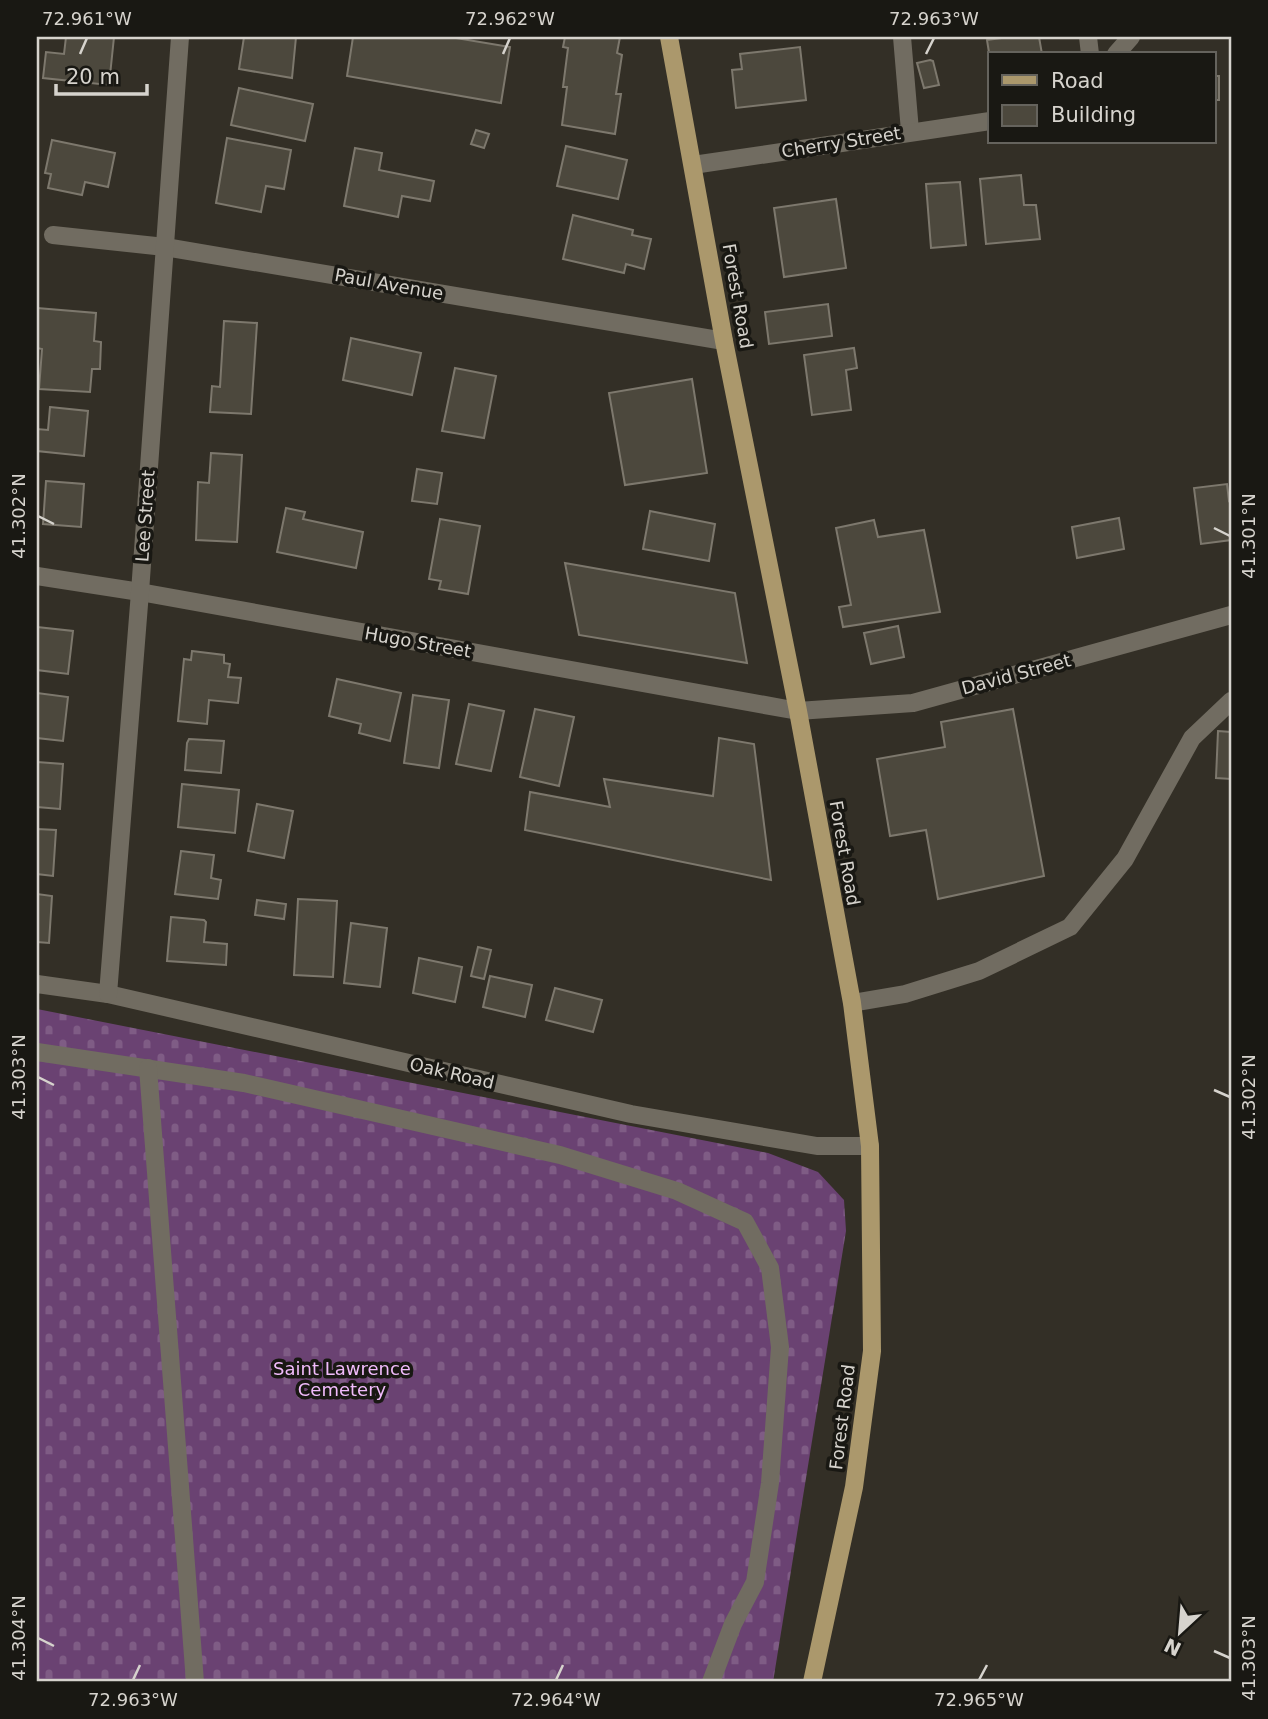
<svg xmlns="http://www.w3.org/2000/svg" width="1268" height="1719" viewBox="0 0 1268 1719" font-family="'DejaVu Sans',sans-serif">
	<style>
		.cemetery { fill: url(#cemetery-stones) }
		.building { fill: #4c483d; stroke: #7d786d; stroke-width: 2 }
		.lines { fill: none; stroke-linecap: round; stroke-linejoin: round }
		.minor { stroke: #716c61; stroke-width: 18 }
		.major { stroke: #ab986c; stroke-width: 18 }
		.ticks { fill: none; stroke: #d6d3cd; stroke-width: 2.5 }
		.labels { text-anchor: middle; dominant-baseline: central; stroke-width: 7; stroke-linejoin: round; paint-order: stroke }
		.street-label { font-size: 18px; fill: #d6d3cd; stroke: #191813 }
		.park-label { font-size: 18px; fill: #f1bbfb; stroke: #191813 }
		.neatline { fill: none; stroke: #d6d3cd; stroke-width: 2.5 }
		.ticks-label { font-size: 18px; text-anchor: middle; fill: #d6d3cd }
	</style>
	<defs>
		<pattern id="cemetery-stones" width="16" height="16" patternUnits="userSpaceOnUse" patternTransform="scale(1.75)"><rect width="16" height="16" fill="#6a4272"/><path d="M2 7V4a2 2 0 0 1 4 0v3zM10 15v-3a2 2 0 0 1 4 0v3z" fill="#7f5c85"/></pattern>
	</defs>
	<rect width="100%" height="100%" fill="#332f26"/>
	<path class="cemetery" d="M37,1009L768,1153L818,1172L844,1200L846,1231L773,1682H37Z"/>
	<g class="building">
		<path d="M66,37H114L109,85L43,78L46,52L64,54Z"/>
		<path d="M244,37H296L292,78L239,69Z"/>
		<path d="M353,37H450L510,47L501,103L347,76Z"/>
		<path d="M565,37H620L617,53L622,55L616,94H621L615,134L562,125L567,87H563L568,48L563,47Z"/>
		<path d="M1009,37H1039L1042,54H990V59L987,40Z"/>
		<path d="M800,47L806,100L736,108L732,70L742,69L740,54Z"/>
		<path d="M930,60L933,61L939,85L924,88L917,63Z"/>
		<rect x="1214" y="76" width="5" height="24"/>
		<path d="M239,88L313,104L305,141L231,125Z"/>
		<path d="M476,130L489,134L484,148L471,144Z"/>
		<path d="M227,138L291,150L284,189L266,186L261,212L216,203Z"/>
		<path d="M52,140L115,153L108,187L85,182L82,195L48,188L51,174L45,173Z"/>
		<path d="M566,146L627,160L618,199L557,186Z"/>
		<path d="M355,148L382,153L379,170L434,181L430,201L402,196L398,217L344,206Z"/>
		<path d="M1021,175L1024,205H1036L1040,239L986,244L980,179Z"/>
		<path d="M960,182L966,245L931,248L926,184Z"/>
		<path d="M836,199L846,268L784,277L774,208Z"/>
		<path d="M573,215L633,230L632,235L651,239L644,269L626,264L624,273L563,259Z"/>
		<path d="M828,304L832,336L769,344L765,312Z"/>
		<path d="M37,308L96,313L94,341L101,342L100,369H92L90,392L39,389L42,349L37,348Z"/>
		<path d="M224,321L257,323L251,414L210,412L212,386L220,387Z"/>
		<path d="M351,338L421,353L412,395L343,380Z"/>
		<path d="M854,348L857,368L846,370L851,410L812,415L804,355Z"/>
		<path d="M455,368L496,376L484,438L442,431Z"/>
		<path d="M692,379L707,473L625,485L609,393Z"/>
		<path d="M50,407L88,411L84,456L37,451V429L48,430Z"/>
		<path d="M211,453L242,455L237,542L196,540L198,482L209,483Z"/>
		<path d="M417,469L442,473L437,504L412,501Z"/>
		<path d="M46,481L84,484L81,527L43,524Z"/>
		<path d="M1227,484L1229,501L1231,500V540L1201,544L1194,488Z"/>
		<path d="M286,508L305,512L303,519L363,532L356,568L277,552Z"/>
		<path d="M650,511L715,524L709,561L643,549Z"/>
		<path d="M1119,518L1124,549L1077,558L1072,527Z"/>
		<path d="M440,519L480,526L468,594L439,589L441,581L429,579Z"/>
		<path d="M874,520L878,537L924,530L940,612L843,627L839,607L851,605L836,528Z"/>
		<path d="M565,563L735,593L747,663L579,635Z"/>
		<path d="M898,626L904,657L871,664L864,633Z"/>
		<path d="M37,627L73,631L68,674L37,670Z"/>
		<path d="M192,651L224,655V663L230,664L228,677L241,678L238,703L209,700L207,724L178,721L184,659L191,660Z"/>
		<path d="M337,679L401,693L390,741L359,733L361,724L329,716Z"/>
		<path d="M37,693L68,697L63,741L37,738Z"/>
		<path d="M413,695L449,700L439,768L404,763Z"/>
		<path d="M469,704L504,711L491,771L456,764Z"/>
		<path d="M535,709L574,717L559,786L520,777Z"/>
		<path d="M1013,709L1044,876L938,899L926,830L890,836L877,759L945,747L941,722Z"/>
		<path d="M1218,731L1231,732V779L1216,778Z"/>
		<path d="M719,738L754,744L771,880L525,830L530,792L610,807L604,779L713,796Z"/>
		<path d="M189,739L224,741L221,773L185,770L187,743Z"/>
		<path d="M37,762L63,764L60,809L37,807Z"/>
		<path d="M182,784L239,790L235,833L178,827Z"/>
		<path d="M257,804L293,811L284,858L248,851Z"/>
		<path d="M37,829L56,830L53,876L37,874Z"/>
		<path d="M181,851L214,855L211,878L221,880L218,899L175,894Z"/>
		<path d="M37,894L52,896L49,943L37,942Z"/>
		<path d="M298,899L337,901L333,977L294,975Z"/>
		<path d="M257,900L286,904L284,919L255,915Z"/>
		<path d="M171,917L204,920L206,922L204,942L227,944L226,965L167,961Z"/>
		<path d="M351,923L387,928L380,987L344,983Z"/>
		<path d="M478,947L491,950L484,979L471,976Z"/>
		<path d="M419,958L462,967L455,1002L413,993Z"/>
		<path d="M490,976L532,985L525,1017L483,1007Z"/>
		<path d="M555,988L602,1000L593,1032L546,1020Z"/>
	</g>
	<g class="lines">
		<g class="minor">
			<path d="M902,37L910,131"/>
			<path d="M1088,37L1090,54"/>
			<path d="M1116,54L1131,37"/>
			<path d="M693,165L990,121"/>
			<path d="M53,235L165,247L724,341"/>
			<path d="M37,576L140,592L798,711L913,703L1231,615"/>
			<path d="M37,984L108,994L631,1114L817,1146H870"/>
			<path d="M108,994L140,592L180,37"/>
			<path d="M852,1003L905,994L979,971L1070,927L1125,859L1192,738L1231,701"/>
			<path d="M37,1052L244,1083L560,1155L677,1191L745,1222L770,1268L780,1347L770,1483L755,1582L733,1624L711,1682"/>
			<path d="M148,1068L195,1682"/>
		</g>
		<path class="major" d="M669,37L724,341L798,711L852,1003L870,1146L872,1351L854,1487L812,1682"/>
	</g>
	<path class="ticks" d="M80,54L87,38M503,54L510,38M926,54L934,38M38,516L54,524M1214,528L1230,536M38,1077L54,1085M1214,1090L1230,1097M38,1638L54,1646M1214,1651L1230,1658M133,1680L140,1665M556,1680L563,1665M979,1680L987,1665"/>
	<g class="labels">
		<g class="street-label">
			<text transform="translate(841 142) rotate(-9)">Cherry Street</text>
			<text transform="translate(389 284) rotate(10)">Paul Avenue</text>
			<text transform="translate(738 296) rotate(80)">Forest Road</text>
			<text transform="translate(145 516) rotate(-86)">Lee Street</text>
			<text transform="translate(418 642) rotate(10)">Hugo Street</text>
			<text transform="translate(1016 674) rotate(-15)">David Street</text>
			<text transform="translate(845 853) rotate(80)">Forest Road</text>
			<text transform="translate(452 1073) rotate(13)">Oak Road</text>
			<text transform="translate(842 1417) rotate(-83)">Forest Road</text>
		</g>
		<g class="park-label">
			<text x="342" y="1368">Saint Lawrence<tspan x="342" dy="21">Cemetery</tspan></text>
		</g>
	</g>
	<rect width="1268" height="1719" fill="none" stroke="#191813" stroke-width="77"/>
	<rect x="988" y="52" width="228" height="91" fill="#191813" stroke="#65635d" stroke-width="2"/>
	<rect x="1002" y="75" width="35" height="10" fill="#ab986c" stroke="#65635d" stroke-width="2"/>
	<text x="1051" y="88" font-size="21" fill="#d6d3cd">Road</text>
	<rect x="1002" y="105" width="35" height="21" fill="#4c483d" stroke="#65635d" stroke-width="2"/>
	<text x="1051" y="122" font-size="21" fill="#d6d3cd">Building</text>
	<g transform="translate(1180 1632) rotate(206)" stroke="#191813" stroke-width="5" paint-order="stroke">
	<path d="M0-5L12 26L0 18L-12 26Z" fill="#d6d3cd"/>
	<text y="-10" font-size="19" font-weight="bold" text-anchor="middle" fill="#d6d3cd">N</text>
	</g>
	<path d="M56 84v10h91v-10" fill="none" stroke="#d6d3cd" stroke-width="3.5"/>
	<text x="66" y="84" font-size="21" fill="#d6d3cd" stroke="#191813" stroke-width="5" paint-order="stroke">20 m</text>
	<rect x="38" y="38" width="1192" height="1642" class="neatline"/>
	<g class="ticks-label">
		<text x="87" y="25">72.961°W</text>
		<text x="510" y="25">72.962°W</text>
		<text x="934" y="25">72.963°W</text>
		<text transform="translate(19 516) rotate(-90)" y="6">41.302°N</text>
		<text transform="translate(1249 536) rotate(-90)" y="6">41.301°N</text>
		<text transform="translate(19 1077) rotate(-90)" y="6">41.303°N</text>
		<text transform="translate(1249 1097) rotate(-90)" y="6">41.302°N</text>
		<text transform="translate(19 1638) rotate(-90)" y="6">41.304°N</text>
		<text transform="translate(1249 1658) rotate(-90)" y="6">41.303°N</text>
		<text x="133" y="1706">72.963°W</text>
		<text x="556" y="1706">72.964°W</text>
		<text x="979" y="1706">72.965°W</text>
	</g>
</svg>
